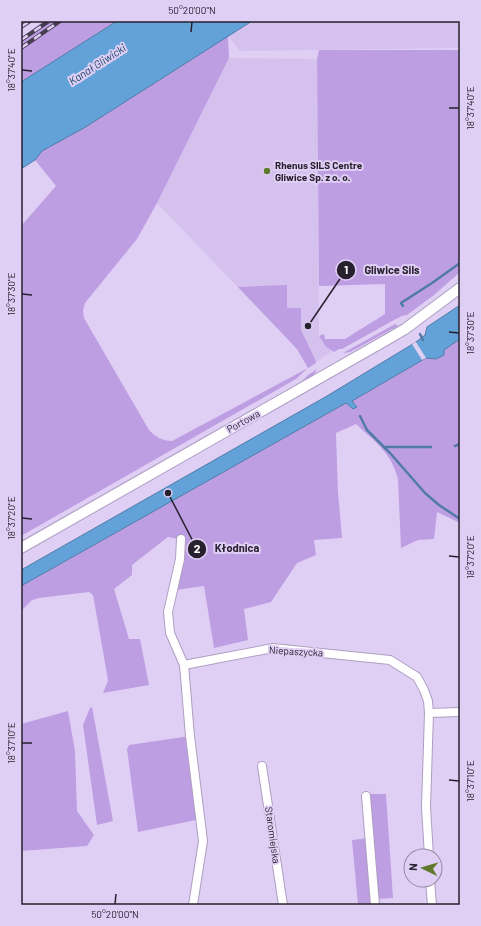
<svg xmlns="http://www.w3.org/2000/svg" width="481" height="926" viewBox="0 0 481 926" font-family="Barlow,sans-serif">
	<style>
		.built { fill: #d5c1ed }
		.green { fill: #be9ee2 }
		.water { fill: #63a2d9; stroke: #517ba6 }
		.pier { fill: #e0cff5 }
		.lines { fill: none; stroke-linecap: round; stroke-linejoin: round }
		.stream { stroke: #517ba6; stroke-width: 2.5 }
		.minor-casing { stroke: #ae9ec2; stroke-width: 10 }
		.tertiary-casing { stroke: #ae9ec2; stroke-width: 12 }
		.minor { stroke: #fff; stroke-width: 8 }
		.tertiary { stroke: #fff; stroke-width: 10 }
		.rail-casing { stroke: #473e51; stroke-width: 4 }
		.rail { stroke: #e0cff5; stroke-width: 2.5; stroke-dasharray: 8; stroke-linecap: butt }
		.ticks { fill: none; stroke: #27202e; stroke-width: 1.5 }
		.poi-dot { fill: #5f792c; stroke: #e0cff5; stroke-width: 1.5 }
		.labels { text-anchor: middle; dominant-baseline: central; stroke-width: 4; stroke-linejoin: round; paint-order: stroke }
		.poi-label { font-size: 10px; font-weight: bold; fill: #27202e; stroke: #e0cff5; text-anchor: start }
		.street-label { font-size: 10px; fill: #27202e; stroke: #e0cff5 }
		.water-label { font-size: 11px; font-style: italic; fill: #124267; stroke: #e0cff5 }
		.leader { fill: none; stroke: #27202e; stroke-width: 1.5 }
		.callout-dot { fill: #27202e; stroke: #e0cff5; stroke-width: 1.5 }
		.mark-label { font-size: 12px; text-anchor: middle; font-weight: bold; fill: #fff }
		.callout-label { font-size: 11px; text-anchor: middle; font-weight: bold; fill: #27202e; stroke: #e0cff5; stroke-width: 4; stroke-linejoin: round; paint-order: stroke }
		.neatline { fill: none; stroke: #27202e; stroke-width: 1.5 }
		.ticks-label { font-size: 10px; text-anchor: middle; fill: #27202e }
	</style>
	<rect width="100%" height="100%" fill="#e0cff5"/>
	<g class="built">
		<path d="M252,21H460V48L240,51L228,36Z"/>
		<path d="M229,58L317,59L319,336L326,347L332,351L308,368L297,349L157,203Z"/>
	</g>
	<g class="green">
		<path d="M44,21H117L21,82V38Z"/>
		<path d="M228,36L229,58L157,203L137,239L85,303L83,311L84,318L149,430C156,437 162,441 172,441L308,368L297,349L238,287L287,285V308H301V330L315,359L316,363L308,368L296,379L21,536V226L56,186L35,160L42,151L84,128Z"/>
		<path d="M319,50H460V272L434,295L407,315L402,316L394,320L342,349H339L334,352L326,347L319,336L324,334L325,339H345L385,314V284L319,286L317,59Z"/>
		<path d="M395,324L398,326L350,352L343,353Z"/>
		<path d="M460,339V523L437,512L434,539L418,540L401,548L398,479C391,452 375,442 356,424L336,433L338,492L342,538L314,540L316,555L297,563L271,602L244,609L248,640L214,648L204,586L169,591L176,558L178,539L168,537L132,565V575L114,589L129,639H140L149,685L103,693L108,681L107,674L93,595L89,592L39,598L32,600L21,611V586L346,403L353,409L357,407L352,401L426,358L436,359L444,355V350Z"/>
		<path d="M317,369L314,375L21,543V541L301,382L308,375Z"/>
		<path d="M92,707L113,821L97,825L83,725L90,708Z"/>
		<path d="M68,711L75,751L77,811L94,835L87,846L21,851V724Z"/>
		<path d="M190,736L201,819L138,832L127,749L129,745Z"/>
		<path d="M368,794H386L393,898L377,899Z"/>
		<path d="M368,838L373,905H358L352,840Z"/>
	</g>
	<g class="water">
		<path d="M117,21H252L84,128L42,151L35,160L21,169V82Z"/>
		<path d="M460,305V339L444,350V355L436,359L426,358L352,401L357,407L353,409L346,403L21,586V570L327,396L416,342L425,335L427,327Z"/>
	</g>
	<path class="pier" d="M416,342L426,358L422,360L412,344Z"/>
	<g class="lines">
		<g class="stream">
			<path d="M403,306L401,303L432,283L460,263"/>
			<path d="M420,334L423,340"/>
			<path d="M360,416L367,430L390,453L425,493L439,505L460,519"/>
			<path d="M455,446L460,444"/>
			<path d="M384,447H431"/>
		</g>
		<g class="minor-casing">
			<g id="minor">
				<path d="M181,539L180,559L168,612L170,633L184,665L190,736L203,841L193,905"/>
				<path d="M184,665L273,648L390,660L417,677L424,690L428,701L429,713L426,807L429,856"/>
				<path d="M429,713L460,712"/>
				<path d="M262,766L283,905"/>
				<path d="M366,796L375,905"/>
				<path d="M430,880L432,905"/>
			</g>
		</g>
		<g class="tertiary-casing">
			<path id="tertiary" d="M21,548L388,339L405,329L460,288"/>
		</g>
		<use href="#minor" class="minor"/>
		<use href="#tertiary" class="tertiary"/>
		<g class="rail-casing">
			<g id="rail">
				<path d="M21,27L30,21"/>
				<path d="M21,40L49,21"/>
				<path d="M21,48L60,21"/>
			</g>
		</g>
		<use href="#rail" class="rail"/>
	</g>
	<path class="ticks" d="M191,32L192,22M22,70L32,71M449,108H459M22,294L32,295M449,332L459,333M22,518L32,519M449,556L459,557M22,743H32M449,780L459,781M115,904L116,894"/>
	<circle class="poi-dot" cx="267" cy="171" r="4"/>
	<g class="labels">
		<g class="poi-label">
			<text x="275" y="165">Rhenus SILS Centre<tspan x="275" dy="12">Gliwice Sp. z o. o.</tspan></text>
		</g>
		<g class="street-label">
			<text transform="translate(243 421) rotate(-29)">Portowa</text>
			<text transform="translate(296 651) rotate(3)">Niepaszycka</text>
			<text transform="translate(273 835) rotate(82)">Staromiejska</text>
		</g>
		<g class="water-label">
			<text transform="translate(97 64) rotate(-33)">Kanał Gliwicki</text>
		</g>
	</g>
	<path class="leader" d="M308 326L346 270M168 493L197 549"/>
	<g class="callout-dot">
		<circle cx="308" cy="326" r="4"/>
		<circle cx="168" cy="493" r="4"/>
		<circle cx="346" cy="270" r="10"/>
		<circle cx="197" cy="549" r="10"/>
	</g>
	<g class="mark-label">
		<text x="346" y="274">1</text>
		<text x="197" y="553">2</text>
	</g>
	<g class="callout-label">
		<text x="392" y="274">Gliwice Sils</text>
		<text x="237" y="552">Kłodnica</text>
	</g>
	<rect width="481" height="926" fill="none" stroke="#e0cff5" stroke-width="44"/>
	<g transform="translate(423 868) rotate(275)"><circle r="19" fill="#e0cff5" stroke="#9689a5"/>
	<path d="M0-3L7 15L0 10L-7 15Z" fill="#5f792c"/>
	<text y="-6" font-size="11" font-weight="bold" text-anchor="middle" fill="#27202e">N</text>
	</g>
	<rect x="22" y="22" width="437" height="882" class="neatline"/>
	<g class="ticks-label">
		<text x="192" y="14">50°20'00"N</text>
		<text transform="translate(11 70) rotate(-90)" y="4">18°37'40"E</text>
		<text transform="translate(470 108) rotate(-90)" y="4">18°37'40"E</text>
		<text transform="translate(11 294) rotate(-90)" y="4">18°37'30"E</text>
		<text transform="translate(470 333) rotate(-90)" y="4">18°37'30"E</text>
		<text transform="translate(11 518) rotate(-90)" y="4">18°37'20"E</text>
		<text transform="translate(470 557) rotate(-90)" y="4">18°37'20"E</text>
		<text transform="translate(11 743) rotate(-90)" y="4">18°37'10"E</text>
		<text transform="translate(470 781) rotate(-90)" y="4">18°37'10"E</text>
		<text x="115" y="918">50°20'00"N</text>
	</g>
</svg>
